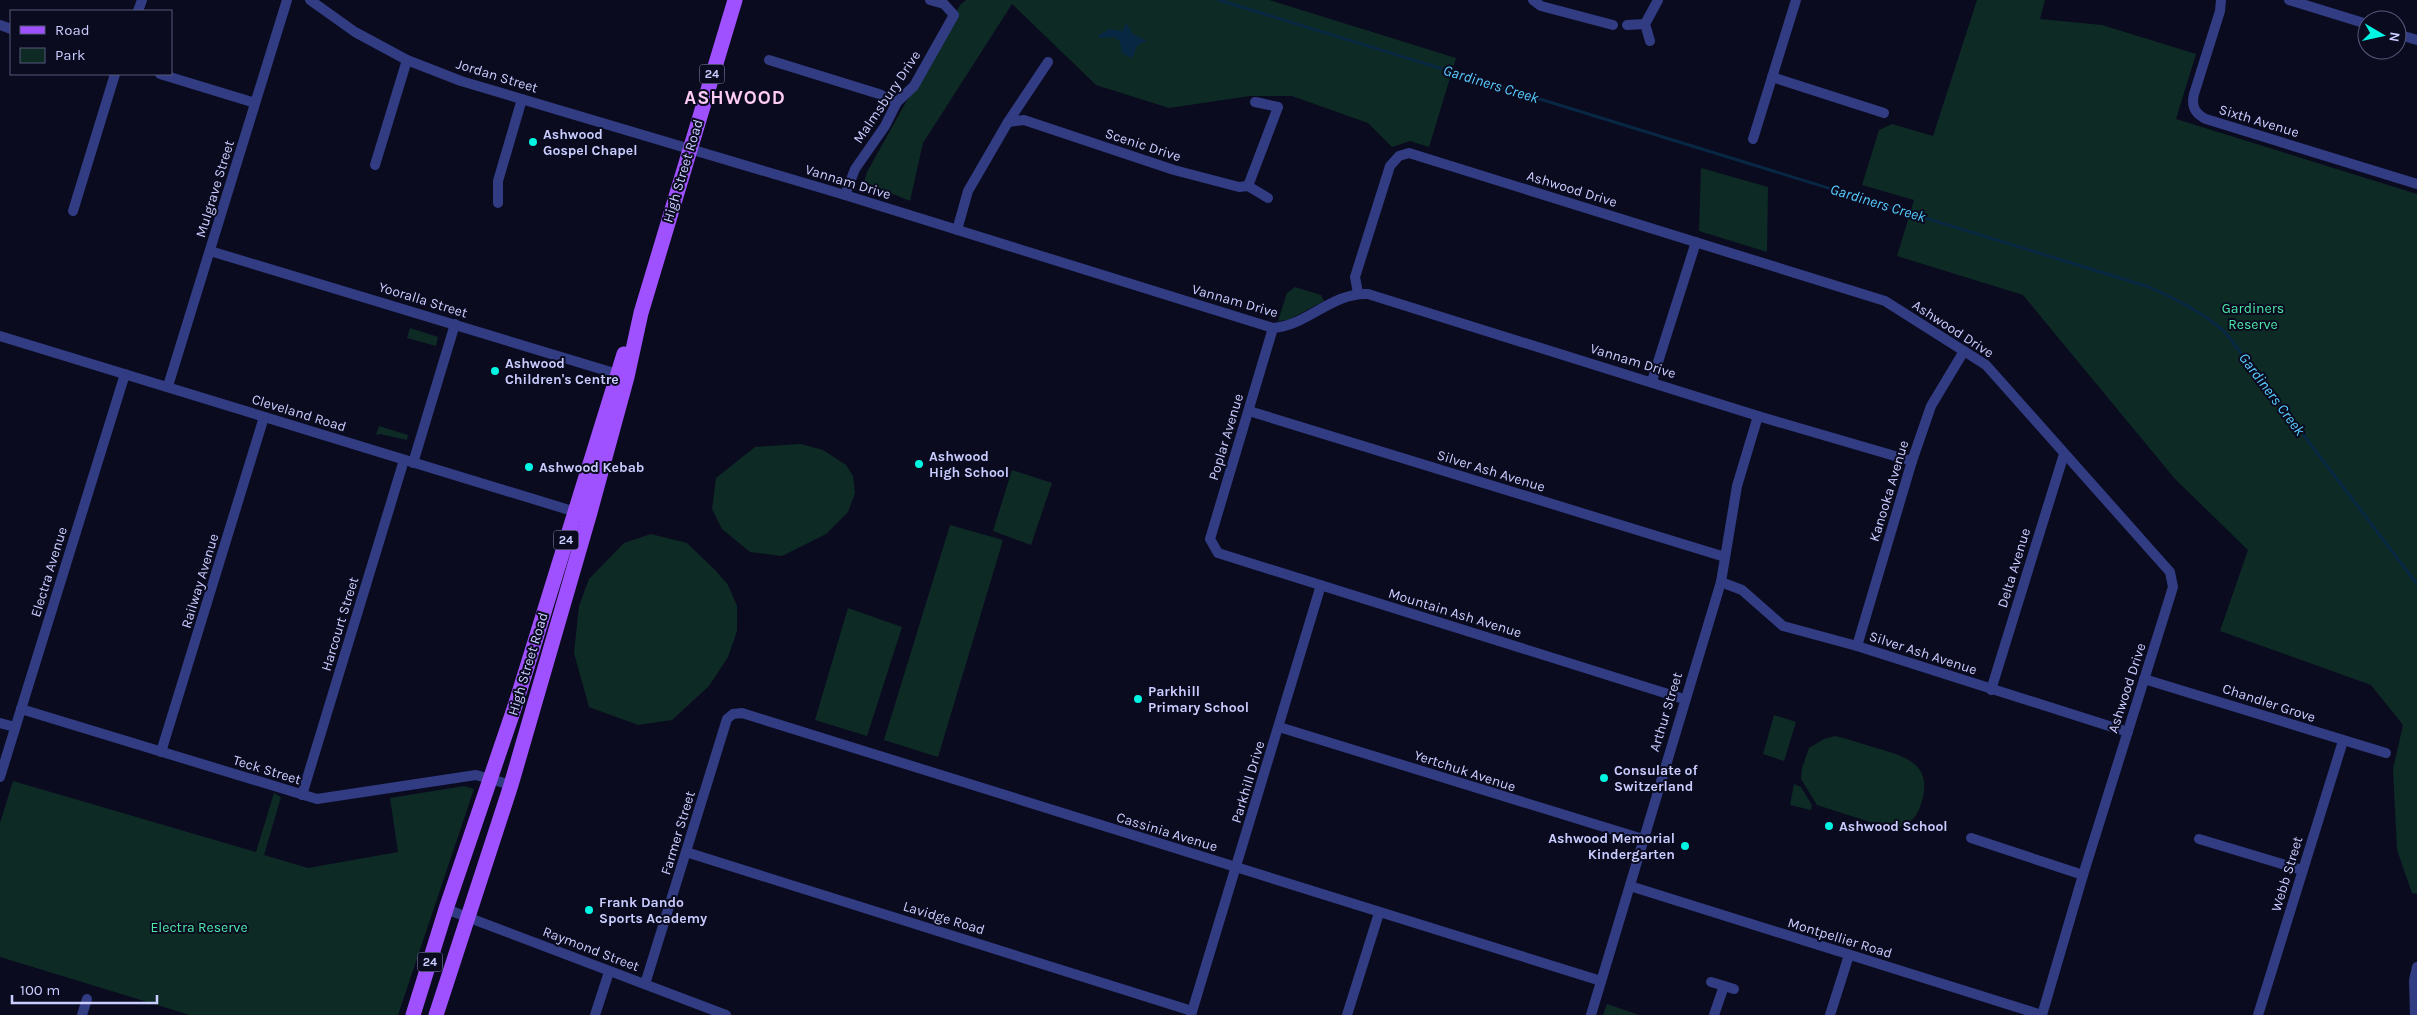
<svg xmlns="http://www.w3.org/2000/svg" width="2417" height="1015" viewBox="0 0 2417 1015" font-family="Karla,sans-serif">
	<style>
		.green { fill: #0d2a24 }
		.water { fill: #072743 }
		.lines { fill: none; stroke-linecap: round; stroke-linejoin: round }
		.stream { stroke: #072743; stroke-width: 3 }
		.street { stroke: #313c83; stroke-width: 10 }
		.primary { stroke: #a051ff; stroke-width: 15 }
		.poi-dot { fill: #00f5e3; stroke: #0b0b20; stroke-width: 2 }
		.labels { text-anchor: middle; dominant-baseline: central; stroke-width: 4; stroke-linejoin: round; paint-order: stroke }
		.shield { fill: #0b0b20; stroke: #9193bc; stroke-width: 1 }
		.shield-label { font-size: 12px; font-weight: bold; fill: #cacdff }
		.street-label { font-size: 14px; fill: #cacdff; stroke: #0b0b20 }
		.poi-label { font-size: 14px; font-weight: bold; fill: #cacdff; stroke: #0b0b20; text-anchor: start }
		.park-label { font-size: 14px; fill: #4ce9a7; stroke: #0b0b20 }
		.water-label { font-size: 15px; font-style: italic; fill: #58ceff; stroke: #0b0b20 }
		.district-label { font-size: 19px; font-weight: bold; letter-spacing: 1px; fill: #ffccf5; stroke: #0b0b20 }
	</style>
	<rect width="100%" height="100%" fill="#0b0b20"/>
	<g class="green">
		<path d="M966,0H1269L1456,58L1429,147L1410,141L1392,147L1368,123L1292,96H1250L1169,108L1096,85L1012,4L923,143L910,201L864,182L867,172L960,5Z"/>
		<path d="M1977,0H2045L2040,19L2102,25L2196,54L2176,119L2417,194V894L2412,893L2397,850L2393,769L2403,725L2371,685L2220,631L2248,550L2175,479L2023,295L1897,256L1914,200L1862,185L1879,130L1892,124L1933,136Z"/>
		<path d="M1701,168L1768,187L1767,252L1699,231Z"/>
		<path d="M1295,287L1321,295L1324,301L1288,320L1278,321L1287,293Z"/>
		<path d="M410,328L438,337L436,346L407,338Z"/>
		<path d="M379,426L408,435L407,440L380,434L376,435Z"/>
		<path d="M801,444L823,450L846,465L853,476L855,493L848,512L826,534L782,556L750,552L722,529L712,509L716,478L755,447Z"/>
		<path d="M1012,470L1052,483L1031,545L993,531Z"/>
		<path d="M950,525L1003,540L938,757L884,740Z"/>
		<path d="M651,534L687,543L716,571L728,585L737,606V631L728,657L709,686L672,720L638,725L589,707L574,653L579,606L589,579L624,543Z"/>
		<path d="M848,608L902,627L867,736L815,720Z"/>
		<path d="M1774,715L1796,722L1784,761L1763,754Z"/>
		<path d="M1835,736C1849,739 1862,744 1876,748C1909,757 1935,766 1920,807C1916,819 1906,827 1892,829L1817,805L1801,779L1802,768L1809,748L1824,739Z"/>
		<path d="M13,781L256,852L274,793L281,797L264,855L308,868L398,852L390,798L464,786L474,789L398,1015H190L0,957V823Z"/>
		<path d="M1794,784L1801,787L1812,805L1811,810L1790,805Z"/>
		<path d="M1607,1004L1639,1015H1603Z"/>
	</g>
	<path class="water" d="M1126,23L1133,34L1147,41C1132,46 1138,49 1132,58L1122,53L1120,41L1114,37L1099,38L1098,36L1109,29L1123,31Z"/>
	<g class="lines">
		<path class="stream" d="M1219,0L2149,287C2176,299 2202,312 2225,332L2417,584"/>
		<g class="street">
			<path d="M310,0L355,32L407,60L461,81L845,195L1273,328C1307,326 1332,292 1368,294L1758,416L1912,461"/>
			<path d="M1533,0L1541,6L1613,25"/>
			<path d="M2221,0L2220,11L2194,94C2191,106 2195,114 2206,119L2417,184"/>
			<path d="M2289,0L2367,24"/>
			<path d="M138,11L142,0"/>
			<path d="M0,25L11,29"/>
			<path d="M1627,25L1645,24"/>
			<path d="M2397,34L2417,40"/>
			<path d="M1650,41L1645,24L1658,0"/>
			<path d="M769,60L879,94L897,102"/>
			<path d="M160,74L255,103"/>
			<path d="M1772,77L1884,113"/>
			<path d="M1008,122L1024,120L1174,170L1239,187L1248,186L1268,198"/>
			<path d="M1753,139L1796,0"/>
			<path d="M375,165L407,60"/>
			<path d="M1248,186L1278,107L1255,102"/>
			<path d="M845,195L855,169L885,126L897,102L914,86L954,15L944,4L930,0"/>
			<path d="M498,203V181L522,99"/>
			<path d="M73,211L115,74"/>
			<path d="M957,230L968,191L1008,122L1048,62"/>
			<path d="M210,251L624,376"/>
			<path d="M1358,293L1355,277L1390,166L1399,156L1409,153L1885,301L1986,365L2170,572L2173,587L2083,875L2042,1015"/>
			<path d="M1273,328L1210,539L1218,553L1684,699"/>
			<path d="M0,336L579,513"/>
			<path d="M1652,381L1696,242"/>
			<path d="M168,386L287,0"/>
			<path d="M1249,411L1725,557"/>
			<path d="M413,463L455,324"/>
			<path d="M1721,582L1742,590L1783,626L1857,646L2128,732"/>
			<path d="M1857,646L1912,461L1931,406L1964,351"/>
			<path d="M2144,679L2386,753"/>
			<path d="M1991,690L2064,454"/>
			<path d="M21,709L317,799L476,775L511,785"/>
			<path d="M0,723L15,727"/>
			<path d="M1279,727L1643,839"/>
			<path d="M161,752L264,417"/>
			<path d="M0,777L125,374"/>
			<path d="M302,795L404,460"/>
			<path d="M1971,838L2083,875"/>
			<path d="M2199,839L2302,870"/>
			<path d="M686,852L1192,1011"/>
			<path d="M1630,886L2042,1015"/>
			<path d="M446,909L726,1015"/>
			<path d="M1711,982L1734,989"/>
			<path d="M645,984L727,719L733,714L742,713L1601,981"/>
			<path d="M82,1015L87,999"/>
			<path d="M595,1015L609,972"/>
			<path d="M1191,1015L1321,585"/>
			<path d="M1347,1015L1379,913"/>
			<path d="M1591,1015L1721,582L1737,486L1758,416"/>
			<path d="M1714,1015L1724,986"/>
			<path d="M1830,1015L1849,955"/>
			<path d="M2258,1015L2343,741"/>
			<path d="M2415,1015L2414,980L2417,967"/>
		</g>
		<g class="primary">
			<path d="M413,1015L446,909L515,706L624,354"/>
			<path d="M436,1015L511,785L589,516L627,377L641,313L735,0"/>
		</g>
	</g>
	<g class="poi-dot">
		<circle cx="533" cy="142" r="5"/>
		<circle cx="495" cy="371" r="5"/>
		<circle cx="919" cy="464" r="5"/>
		<circle cx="529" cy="467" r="5"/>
		<circle cx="1138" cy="699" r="5"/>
		<circle cx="1604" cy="778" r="5"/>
		<circle cx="1829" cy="826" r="5"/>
		<circle cx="1685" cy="846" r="5"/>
		<circle cx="589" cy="910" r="5"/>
	</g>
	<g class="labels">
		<g class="shield">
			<rect x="699.5" y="64.5" width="25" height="19" rx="4"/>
			<rect x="553.5" y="530.5" width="25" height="19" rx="4"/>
			<rect x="417.5" y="952.5" width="25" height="19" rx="4"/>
		</g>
		<g class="shield-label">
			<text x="712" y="74">24</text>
			<text x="566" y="540">24</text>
			<text x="430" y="962">24</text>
		</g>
		<g class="street-label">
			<text transform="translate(497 76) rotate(17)">Jordan Street</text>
			<text transform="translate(887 97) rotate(-56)">Malmsbury Drive</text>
			<text transform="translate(2259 121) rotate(17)">Sixth Avenue</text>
			<text transform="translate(1143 145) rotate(18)">Scenic Drive</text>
			<text transform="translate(683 171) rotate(-73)">High Street Road</text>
			<text transform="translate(848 182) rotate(17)">Vannam Drive</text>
			<text transform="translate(215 189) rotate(-73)">Mulgrave Street</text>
			<text transform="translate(1572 189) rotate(17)">Ashwood Drive</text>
			<text transform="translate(423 300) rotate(17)">Yooralla Street</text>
			<text transform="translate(1235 301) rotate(16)">Vannam Drive</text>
			<text transform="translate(1953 329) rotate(33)">Ashwood Drive</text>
			<text transform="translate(1633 361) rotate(17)">Vannam Drive</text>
			<text transform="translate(299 413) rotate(17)">Cleveland Road</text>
			<text transform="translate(1226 437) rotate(-73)">Poplar Avenue</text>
			<text transform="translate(1491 471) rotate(17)">Silver Ash Avenue</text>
			<text transform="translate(1889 491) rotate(-73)">Kanooka Avenue</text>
			<text transform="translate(2014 568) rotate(-73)">Delta Avenue</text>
			<text transform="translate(49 572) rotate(-73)">Electra Avenue</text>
			<text transform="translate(200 581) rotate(-73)">Railway Avenue</text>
			<text transform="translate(1455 613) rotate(17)">Mountain Ash Avenue</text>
			<text transform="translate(340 624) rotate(-73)">Harcourt Street</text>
			<text transform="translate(1923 653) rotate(18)">Silver Ash Avenue</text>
			<text transform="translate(528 664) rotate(-73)">High Street Road</text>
			<text transform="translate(2127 688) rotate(-72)">Ashwood Drive</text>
			<text transform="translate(2269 703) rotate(18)">Chandler Grove</text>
			<text transform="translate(1666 712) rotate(-73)">Arthur Street</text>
			<text transform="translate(267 770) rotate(17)">Teck Street</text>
			<text transform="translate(1465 771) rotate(18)">Yertchuk Avenue</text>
			<text transform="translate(1248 782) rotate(-73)">Parkhill Drive</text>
			<text transform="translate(1167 832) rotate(17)">Cassinia Avenue</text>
			<text transform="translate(678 833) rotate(-73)">Farmer Street</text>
			<text transform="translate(2287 874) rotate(-73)">Webb Street</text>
			<text transform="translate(944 918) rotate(17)">Lavidge Road</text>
			<text transform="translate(1840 938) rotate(17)">Montpellier Road</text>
			<text transform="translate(591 949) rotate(21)">Raymond Street</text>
		</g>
		<g class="poi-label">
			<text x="543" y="134">Ashwood<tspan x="543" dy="16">Gospel Chapel</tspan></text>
			<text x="505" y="363">Ashwood<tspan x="505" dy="16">Children's Centre</tspan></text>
			<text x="929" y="456">Ashwood<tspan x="929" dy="16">High School</tspan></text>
			<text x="539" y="467">Ashwood Kebab</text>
			<text x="1148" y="691">Parkhill<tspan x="1148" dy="16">Primary School</tspan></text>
			<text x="1614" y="770">Consulate of<tspan x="1614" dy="16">Switzerland</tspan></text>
			<text x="1839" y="826">Ashwood School</text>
			<text x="1675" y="838" text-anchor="end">Ashwood Memorial<tspan x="1675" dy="16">Kindergarten</tspan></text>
			<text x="599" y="902">Frank Dando<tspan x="599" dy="16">Sports Academy</tspan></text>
		</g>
		<g class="park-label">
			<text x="2253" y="308">Gardiners<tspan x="2253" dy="16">Reserve</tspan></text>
			<text x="199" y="927">Electra Reserve</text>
		</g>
		<g class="water-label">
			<text transform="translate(1491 84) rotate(17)">Gardiners Creek</text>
			<text transform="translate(1878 203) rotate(17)">Gardiners Creek</text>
			<text transform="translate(2272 394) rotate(53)">Gardiners Creek</text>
		</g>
		<g class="district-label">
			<text x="735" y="98">ASHWOOD</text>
		</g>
	</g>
	<rect x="10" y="10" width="162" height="65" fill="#0b0b20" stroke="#575979"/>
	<rect x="20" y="26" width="25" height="8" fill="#a051ff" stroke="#575979"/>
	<text x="55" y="35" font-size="15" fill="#cacdff">Road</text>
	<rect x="20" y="48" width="25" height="15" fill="#0d2a24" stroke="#575979"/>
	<text x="55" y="60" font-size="15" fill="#cacdff">Park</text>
	<g transform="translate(2382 35) rotate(99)"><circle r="24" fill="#0b0b20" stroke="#575979"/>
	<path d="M0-4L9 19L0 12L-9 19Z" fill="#00f5e3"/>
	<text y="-8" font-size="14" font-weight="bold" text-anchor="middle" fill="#cacdff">N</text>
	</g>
	<path d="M12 995v8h145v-8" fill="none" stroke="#cacdff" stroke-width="2.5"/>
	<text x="20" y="995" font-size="15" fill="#cacdff" stroke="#0b0b20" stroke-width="4" paint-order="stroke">100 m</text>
</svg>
